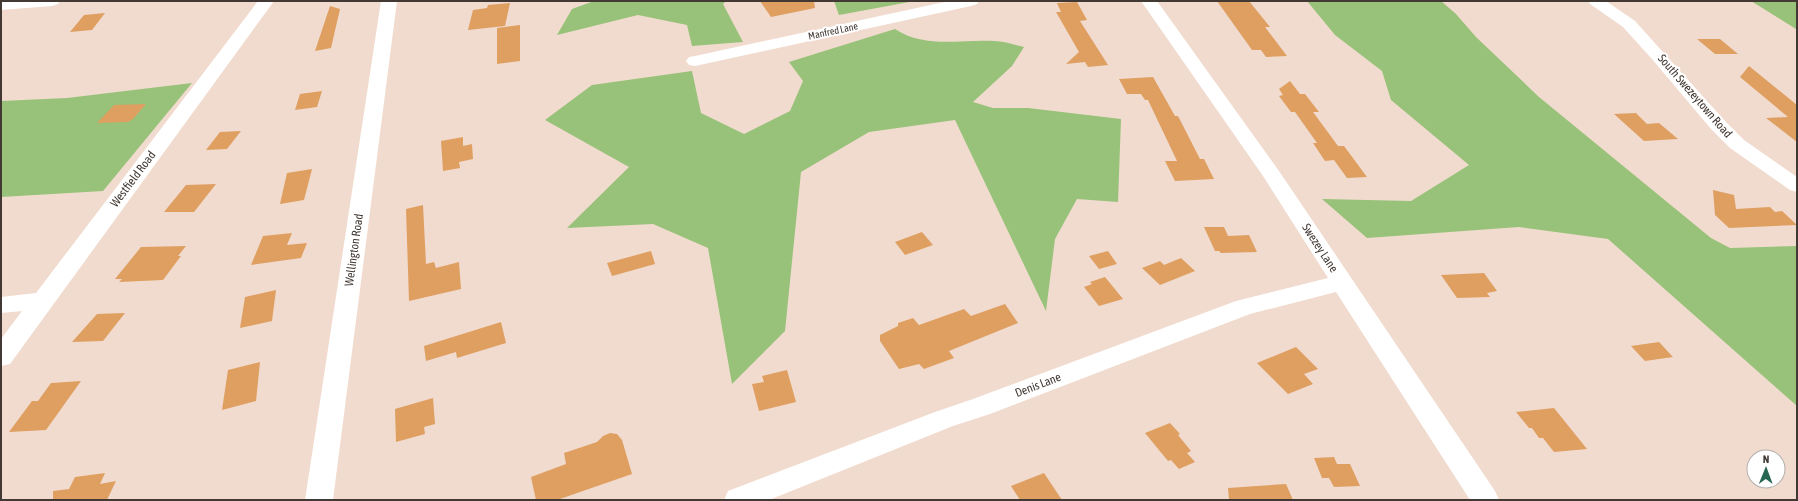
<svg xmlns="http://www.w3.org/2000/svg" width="1798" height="501" viewBox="0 0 1798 501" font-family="'Asap Condensed',sans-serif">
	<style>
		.forest { fill: #98c279 }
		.building { fill: #de9f61 }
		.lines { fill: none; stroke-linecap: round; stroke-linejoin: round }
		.minor { fill: #fff; fill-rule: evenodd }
		.labels { text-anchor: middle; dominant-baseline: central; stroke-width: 4; stroke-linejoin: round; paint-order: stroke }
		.far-street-label { font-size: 10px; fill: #423934; stroke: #fff }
		.street-label { font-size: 12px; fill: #423934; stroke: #fff }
	</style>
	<rect width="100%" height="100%" fill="#f1dbce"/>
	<g class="forest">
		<path d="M594,1H726L723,4L743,42L692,46L687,25L638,15L557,35L572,9Z"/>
		<path d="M834,1H915L839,15Z"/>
		<path d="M1307,1H1441L1456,14L1476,37L1539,97L1711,238L1730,248L1797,246V406L1608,239L1519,227L1367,238L1322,199L1411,201L1469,165L1391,100L1382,71L1335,35Z"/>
		<path d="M1751,1H1797V29H1796Z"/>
		<path d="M895,29C925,49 961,39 994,41C1004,41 1015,45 1024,47L1012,66L973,102L993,108H1028L1121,119L1118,202L1077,199L1055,239L1046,311L955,120L869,132L801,172L785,331L732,384L708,248L653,224L567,228L629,167L545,120L592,85L692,71L701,113L744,134L790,111L803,81L789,62Z"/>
		<path d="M192,83L103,191L1,197V101L67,98Z"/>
	</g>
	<g class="building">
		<path d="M760,1H814L815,8L771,17Z"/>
		<path d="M1217,1H1249L1270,27H1265L1287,56L1266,57L1261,50H1252Z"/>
		<path d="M1077,2L1087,20L1080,21L1108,65L1088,67L1085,62L1066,64L1079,52L1056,12H1061L1057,3Z"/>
		<path d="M510,3L505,26L468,30L473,10L487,8L488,5Z"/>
		<path d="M330,6L340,9L331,48L315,51Z"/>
		<path d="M105,13L92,30L70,32L84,15Z"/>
		<path d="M520,25V61L497,64V28Z"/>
		<path d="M1697,39H1720L1738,54H1715Z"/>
		<path d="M1749,66L1797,105V142L1766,118L1788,117L1740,77Z"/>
		<path d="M1153,77L1175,116H1178L1200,159H1204L1214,179L1175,181L1165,161H1177L1148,100H1145L1141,94H1127L1119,79Z"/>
		<path d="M1290,81L1300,94H1305L1319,112H1313L1338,146H1344L1367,177L1347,178L1334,160L1325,161L1313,143H1317L1295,112H1291L1279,96L1283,95L1279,89Z"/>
		<path d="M322,91L317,107L295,110L300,94Z"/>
		<path d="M146,104L133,119L128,122L97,123L114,105Z"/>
		<path d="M1636,113L1647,124L1659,123L1678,139L1644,141L1614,114Z"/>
		<path d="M241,131L227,149L206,150L220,132Z"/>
		<path d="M463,137V146L472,144L473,159L459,162L460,168L443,171L441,141Z"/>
		<path d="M312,169L304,200L280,204L287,173Z"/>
		<path d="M216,184L194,212H164L186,185Z"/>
		<path d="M1713,190L1734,195L1736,209L1770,207L1775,212L1782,211L1797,225L1729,228L1715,215Z"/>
		<path d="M423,205L426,264L434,262L436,268L459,262L461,289L409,301L406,209Z"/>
		<path d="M1204,227H1224L1228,236L1249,235L1257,252L1221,253L1219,251H1215Z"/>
		<path d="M922,232L933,245L905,255L895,242Z"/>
		<path d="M292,233L287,245L307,243L301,258L251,265L263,236Z"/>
		<path d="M186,246L178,256H181L163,280L119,282L122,279H115L141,247Z"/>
		<path d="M651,251L655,264L612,276L607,263Z"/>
		<path d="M1108,251L1117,264L1099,269L1089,256Z"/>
		<path d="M1181,258L1195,271L1160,285L1142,268L1160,261L1164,265Z"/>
		<path d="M1484,273L1497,291L1487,293L1490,297L1457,298L1441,275Z"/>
		<path d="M1105,277L1123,299L1099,306L1084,287L1092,284L1090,282Z"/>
		<path d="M276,290L272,321L240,328L245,297Z"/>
		<path d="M1005,304L1018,323L949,351L954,358L924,369L919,364L899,369L880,341V335L898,326V323L913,318L919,325L964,309L971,316Z"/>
		<path d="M125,313L103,341L72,342L97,314Z"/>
		<path d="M501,322L506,343L457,358L456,352L426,361L424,346Z"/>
		<path d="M1659,342L1673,357L1645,361L1631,346Z"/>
		<path d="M1296,347L1318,369L1304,374L1313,384L1288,394L1257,363Z"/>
		<path d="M260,362L256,401L222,410L228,370Z"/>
		<path d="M787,370L796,402L759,411L752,384L764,382L762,376Z"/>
		<path d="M81,381L46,430L9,432L32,401H38L51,383Z"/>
		<path d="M433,398L435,424L424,427L425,434L396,442L395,409Z"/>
		<path d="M1554,408L1587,449L1554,452L1543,438H1539L1532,428H1529L1516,412Z"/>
		<path d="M1170,423L1180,434L1178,435L1191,451L1187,453L1195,462L1179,469L1171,460L1168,461L1145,433Z"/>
		<path d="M610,433L617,434L622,440L632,474L557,500H536L531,477L566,464L564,453L597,442L603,436Z"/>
		<path d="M1334,457L1337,464H1350L1360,486L1334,487L1329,478H1322L1314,458Z"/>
		<path d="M105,473L100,484L116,481L107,500H53V491L69,489L75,477Z"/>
		<path d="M1044,473L1062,500H1020L1011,486Z"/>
		<path d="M1286,484L1293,500H1229L1228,488Z"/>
	</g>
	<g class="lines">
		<g class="minor">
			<path d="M1,1H60L58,4L52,6L1,10Z"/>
			<path d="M258,1H274L10,364L1,366V339L22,311L1,313V297L36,293Z"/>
			<path d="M381,1H397L333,500H305Z"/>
			<path d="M949,1H979L977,4L971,6L695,66L689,65L686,61L689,57L695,56Z"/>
			<path d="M1141,1H1157L1279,171L1495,491L1499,500H1470L1336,292L1250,314L990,414L953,426L769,500H724L728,491L935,412L973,399L1236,301L1328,278L1263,176Z"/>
			<path d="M1588,1H1606L1635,21L1725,121L1744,140L1797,177V192L1790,190L1730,148L1711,129L1652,59L1623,27L1590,4Z"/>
		</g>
	</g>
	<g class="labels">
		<g class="far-street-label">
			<text transform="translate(833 31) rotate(-12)">Manfred Lane</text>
		</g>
		<g class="street-label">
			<text transform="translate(1695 96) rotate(49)">South Swezeytown Road</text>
			<text transform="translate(133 179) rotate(-53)">Westfield Road</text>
			<text transform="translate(1320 248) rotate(57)">Swezey Lane</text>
			<text transform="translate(354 250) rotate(-82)">Wellington Road</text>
			<text transform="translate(1038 385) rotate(-21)">Denis Lane</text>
		</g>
	</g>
	<rect width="1798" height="501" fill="none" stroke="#423934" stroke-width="4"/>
	<g transform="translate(1766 469) rotate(1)"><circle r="19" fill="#ffffff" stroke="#b3b0ae"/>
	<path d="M0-3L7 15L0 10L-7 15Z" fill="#276653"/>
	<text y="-6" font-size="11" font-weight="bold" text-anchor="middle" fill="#423934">N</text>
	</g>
</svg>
